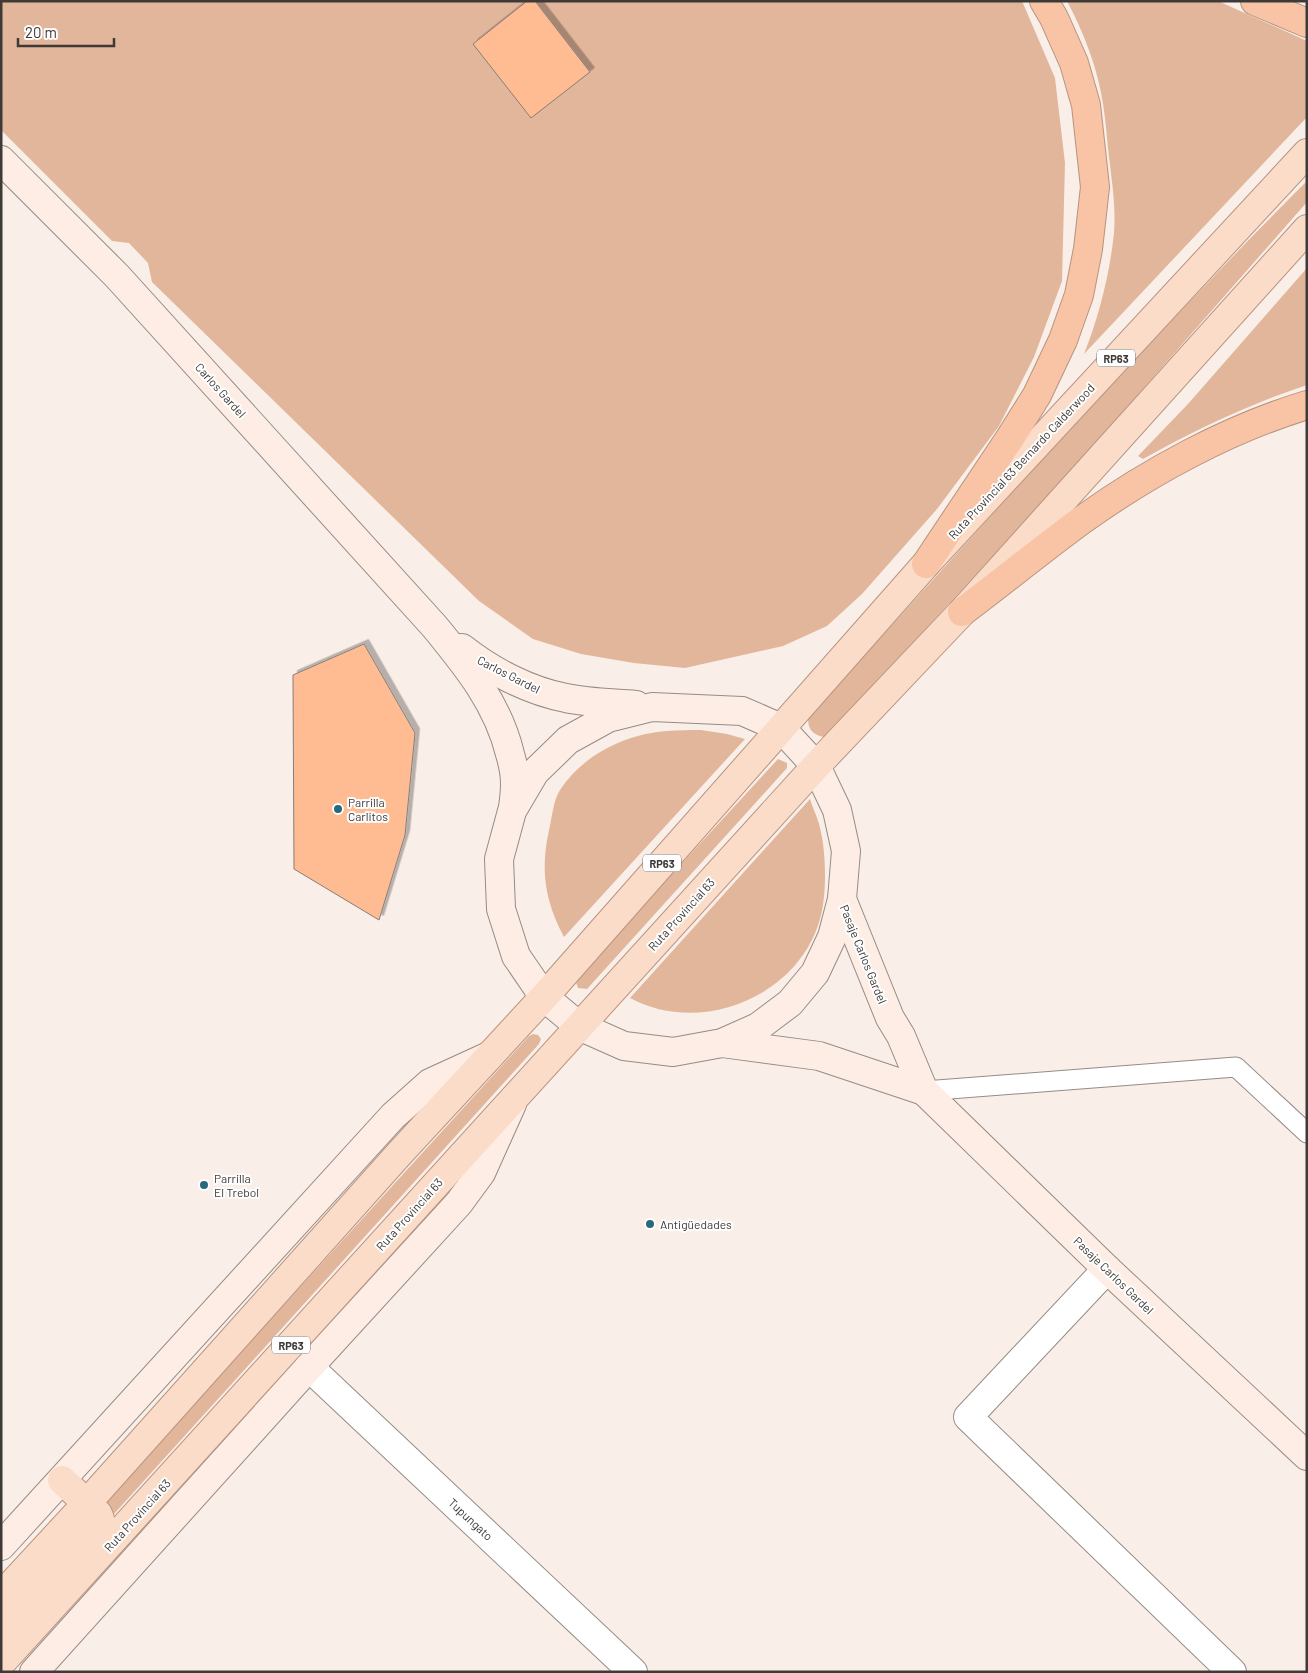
<svg xmlns="http://www.w3.org/2000/svg" width="1308" height="1673" viewBox="0 0 1308 1673" font-family="Barlow,sans-serif">
	<style>
		.green { fill: #e2b69b }
		.building { fill: #ffbb91; stroke: #877e79; filter: url(#shadow) }
		.lines { fill: none; stroke-linecap: round; stroke-linejoin: round }
		.lane-casing { stroke: #958c86; stroke-width: 21 }
		.street-casing { stroke: #958c86; stroke-width: 30 }
		.secondary-casing { stroke: #958c86; stroke-width: 30 }
		.primary-casing { stroke: #b7947f; stroke-width: 30 }
		.highway-casing { stroke: #b7947f; stroke-width: 30 }
		.lane { stroke: #fff; stroke-width: 19 }
		.street { stroke: #fff; stroke-width: 28 }
		.secondary { stroke: #fdede4; stroke-width: 28 }
		.primary { stroke: #fbdcc9; stroke-width: 28 }
		.highway { stroke: #f8c4a5; stroke-width: 28 }
		.poi-dot { fill: #28697d; stroke: #fefefe; stroke-width: 2 }
		.labels { text-anchor: middle; dominant-baseline: central; stroke-width: 4; stroke-linejoin: round; paint-order: stroke }
		.shield { fill: #fefefe; stroke: #787573; stroke-width: 1 }
		.shield-label { font-size: 11px; font-weight: bold; fill: #3e3a38 }
		.street-label { font-size: 12px; fill: #3e3a38; stroke: #fefefe }
		.poi-label { font-size: 12px; fill: #3e3a38; stroke: #fefefe; text-anchor: start }
	</style>
	<defs>
		<filter id="shadow"><feDropShadow dx="4.5" dy="-4.5" stdDeviation="0" flood-color="#0004"/></filter>
	</defs>
	<rect width="100%" height="100%" fill="#f9eee8"/>
	<g class="green">
		<path d="M1,1H1022L1055,78L1065,163L1062,281L1034,357L999,426L937,509L862,594L827,626L783,646L685,668L634,663L581,654L533,639L479,601L152,282L148,263L129,243L112,241L1,130Z"/>
		<path d="M1067,1H1218L1307,41V117L1084,354C1099,317 1110,272 1114,233C1116,207 1112,182 1109,157C1107,140 1106,122 1103,104C1098,69 1084,33 1067,1Z"/>
		<path d="M1307,181V202L1085,455L830,734L823,737C812,734 808,729 808,718C972,537 1134,354 1307,181Z"/>
		<path d="M1307,268V385C1249,404 1195,430 1143,459L1138,456L1188,404Z"/>
		<path d="M701,730L727,734L745,739L564,937C545,901 540,871 549,830C552,818 553,801 560,790C583,755 625,734 667,731C678,730 690,730 701,730Z"/>
		<path d="M778,759L787,763V768L587,989L578,988L575,979Z"/>
		<path d="M810,799C813,809 818,818 820,828C826,851 827,891 821,915C802,995 702,1037 630,998Z"/>
		<path d="M533,1034L538,1035L541,1039L539,1044L104,1525L95,1512L529,1036Z"/>
	</g>
	<g class="building">
		<path d="M527,1H535L590,72L531,118L473,44Z"/>
		<path d="M364,644L415,733L405,835L379,920L294,869L293,675Z"/>
	</g>
	<g class="lines">
		<g class="lane-casing">
			<path id="lane" d="M924,1091L1236,1067L1307,1133"/>
		</g>
		<g class="street-casing">
			<g id="street">
				<path d="M1107,1269L968,1417L1232,1672"/>
				<path d="M309,1367L633,1672"/>
			</g>
		</g>
		<g class="secondary-casing">
			<g id="secondary">
				<path d="M1,160L117,276L435,627C467,666 498,704 510,754C513,764 515,774 515,784C515,792 514,800 513,807"/>
				<path d="M462,648C491,671 529,691 566,698C589,703 613,703 636,705"/>
				<path d="M652,707L742,711L781,728L816,766L837,810L846,851L842,899L832,937L815,973L790,1003L758,1027L722,1043L673,1052L624,1046L579,1026L544,997L516,956L501,909L499,859L512,811L535,772L568,740L608,718Z"/>
				<path d="M842,899L890,1018L901,1036L924,1091L1107,1269L1307,1456"/>
				<path d="M722,1043L819,1056L924,1091"/>
				<path d="M1,1546L393,1116L430,1083L489,1056"/>
				<path d="M34,1672L309,1367L459,1203L481,1173L512,1104"/>
			</g>
		</g>
		<g class="primary-casing">
			<g id="primary">
				<path d="M1,1596L87,1503L399,1154L544,997L926,564L1307,153"/>
				<path d="M1,1629L97,1529L100,1519L98,1514L62,1480"/>
				<path d="M1,1663L816,766L962,612L1307,229"/>
			</g>
		</g>
		<g class="highway-casing">
			<g id="highway">
				<path d="M1255,1L1307,23"/>
				<path d="M926,564L1010,438L1037,395L1063,340L1079,295L1088,249L1095,187L1086,105L1074,63L1054,18L1044,1"/>
				<path d="M962,612C1002,582 1041,550 1082,520C1149,472 1228,429 1307,405"/>
			</g>
		</g>
		<use href="#lane" class="lane"/>
		<use href="#street" class="street"/>
		<use href="#secondary" class="secondary"/>
		<use href="#primary" class="primary"/>
		<use href="#highway" class="highway"/>
	</g>
	<g class="poi-dot">
		<circle cx="338" cy="809" r="5"/>
		<circle cx="204" cy="1185" r="5"/>
		<circle cx="650" cy="1224" r="5"/>
	</g>
	<g class="labels">
		<g class="shield">
			<rect x="1097" y="349.5" width="38" height="17" rx="4"/>
			<rect x="643" y="854.5" width="38" height="17" rx="4"/>
			<rect x="272" y="1336.5" width="38" height="17" rx="4"/>
		</g>
		<g class="shield-label">
			<text x="1116" y="358">RP63</text>
			<text x="662" y="863">RP63</text>
			<text x="291" y="1345">RP63</text>
		</g>
		<g class="street-label">
			<text transform="translate(221 390) rotate(48)">Carlos Gardel</text>
			<text transform="translate(1021 461) rotate(-47)">Ruta Provincial 63 Bernardo Calderwood</text>
			<text transform="translate(509 674) rotate(27)">Carlos Gardel</text>
			<text transform="translate(681 914) rotate(-48)">Ruta Provincial 63</text>
			<text transform="translate(864 954) rotate(68)">Pasaje Carlos Gardel</text>
			<text transform="translate(409 1214) rotate(-48)">Ruta Provincial 63</text>
			<text transform="translate(1114 1275) rotate(44)">Pasaje Carlos Gardel</text>
			<text transform="translate(137 1515) rotate(-48)">Ruta Provincial 63</text>
			<text transform="translate(471 1519) rotate(43)">Tupungato</text>
		</g>
		<g class="poi-label">
			<text x="348" y="802">Parrilla<tspan x="348" dy="14">Carlitos</tspan></text>
			<text x="214" y="1178">Parrilla<tspan x="214" dy="14">El Trebol</tspan></text>
			<text x="660" y="1224">Antigüedades</text>
		</g>
	</g>
	<rect width="1308" height="1673" fill="none" stroke="#3e3a38" stroke-width="5"/>
	<path d="M18 38v8h96v-8" fill="none" stroke="#3e3a38" stroke-width="2.5"/>
	<text x="25" y="38" font-size="15" fill="#3e3a38" stroke="#fefefe" stroke-width="4" paint-order="stroke">20 m</text>
</svg>
